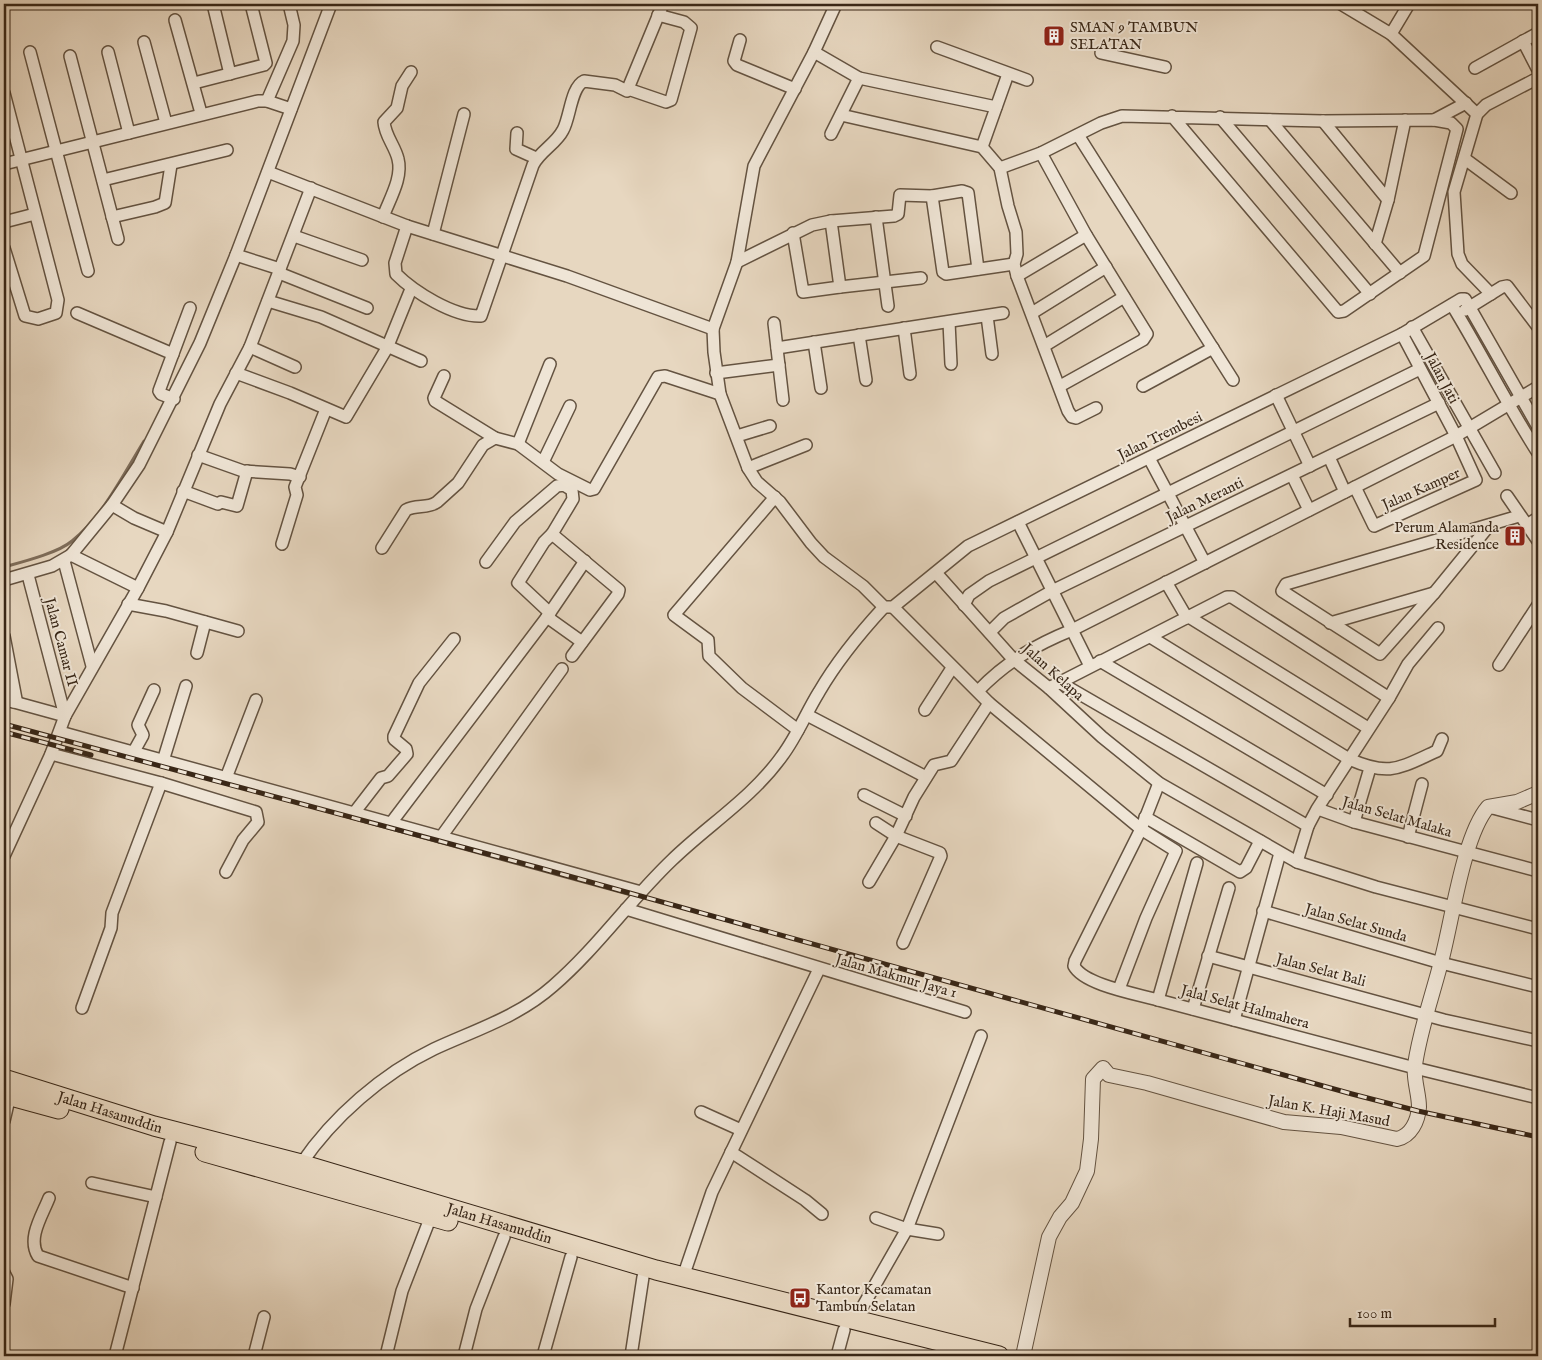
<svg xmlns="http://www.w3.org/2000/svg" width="1542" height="1360" viewBox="0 0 1542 1360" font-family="'IM FELL English',serif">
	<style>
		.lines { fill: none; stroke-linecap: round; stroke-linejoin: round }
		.stream { stroke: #7e6d5a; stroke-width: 3 }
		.minor-casing { stroke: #645341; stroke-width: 14 }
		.tertiary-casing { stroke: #645341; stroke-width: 16 }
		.trunk-casing { stroke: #392717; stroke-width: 21 }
		.minor { stroke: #efe5d6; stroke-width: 11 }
		.tertiary { stroke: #efe5d6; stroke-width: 14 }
		.trunk { stroke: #e7d7c0; stroke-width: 19 }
		.rail-casing { stroke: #392717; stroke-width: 5 }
		.rail { stroke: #efe5d6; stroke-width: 3; stroke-dasharray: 9; stroke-linecap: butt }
		.labels { text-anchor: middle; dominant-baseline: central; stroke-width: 4; stroke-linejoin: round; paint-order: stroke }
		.poi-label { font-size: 15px; fill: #392717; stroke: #efe5d6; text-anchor: start }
		.street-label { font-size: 15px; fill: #392717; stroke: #efe5d6 }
	</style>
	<rect width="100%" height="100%" fill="#e7d7c0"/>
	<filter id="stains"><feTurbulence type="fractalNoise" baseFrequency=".004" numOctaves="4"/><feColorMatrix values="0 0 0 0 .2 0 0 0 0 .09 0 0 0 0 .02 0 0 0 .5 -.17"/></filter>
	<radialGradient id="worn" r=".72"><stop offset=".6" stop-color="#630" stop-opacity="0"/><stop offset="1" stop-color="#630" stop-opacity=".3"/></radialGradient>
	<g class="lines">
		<path class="stream" d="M4,567C22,562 58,553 72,541C103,516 123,475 144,441"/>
		<g class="minor-casing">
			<g id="minor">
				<path d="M213,4L230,74"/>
				<path d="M836,4L814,52L754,166L737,262L713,329L714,352L720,394L748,468L757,482L780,502L811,543L824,557L863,586L884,607H893L968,546L1402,334L1461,299H1465L1538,427"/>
				<path d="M1341,4L1391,34L1477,114"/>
				<path d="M175,20L201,113"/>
				<path d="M1391,34L1409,4"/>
				<path d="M740,40L734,61L737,65L795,89"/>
				<path d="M1523,41L1538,70"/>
				<path d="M144,42L166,123"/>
				<path d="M937,47L1027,80"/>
				<path d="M30,52L88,271"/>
				<path d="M108,52L129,133"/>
				<path d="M814,52L859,78L996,107"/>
				<path d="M1101,53L1165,67"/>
				<path d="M70,56L118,239"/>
				<path d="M1475,68L1538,33"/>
				<path d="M194,83L264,65L266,63L251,4"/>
				<path d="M628,89L666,102L671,100L691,28L684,22L658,15"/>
				<path d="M4,93L58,300L56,313L38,319L25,316L4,248"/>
				<path d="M267,101L293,41L294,25L289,4"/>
				<path d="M841,115L982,147L1000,168L1008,206L1016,232L1017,254L1014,264L1017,276L1068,411L1072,417L1076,418L1096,408"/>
				<path d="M1220,117L1370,294"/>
				<path d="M1270,120L1400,273"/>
				<path d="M1434,120L1466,103"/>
				<path d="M1323,121L1388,200"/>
				<path d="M517,133L516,149L536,158"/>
				<path d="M831,134L859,78"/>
				<path d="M1078,135L1233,380"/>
				<path d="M982,147L1008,74"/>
				<path d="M1041,153L1086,235L1147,334L1143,340L1060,386"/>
				<path d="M1465,159L1511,193"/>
				<path d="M4,164L258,101H267L291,109"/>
				<path d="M1000,168L1041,153L1101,123L1122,116L1323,121L1434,120L1451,123L1457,129L1424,256L1344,311L1338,312L1172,116"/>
				<path d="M268,172L407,226L567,276L713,329"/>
				<path d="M103,180L227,150"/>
				<path d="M932,196L943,272L946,274L1014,264"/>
				<path d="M112,217L155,207L165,203L171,165"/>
				<path d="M383,217C389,200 403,178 398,159C395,146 385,136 384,122L397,108L402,86L411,72"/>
				<path d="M876,217L888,306"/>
				<path d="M4,222L35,214"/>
				<path d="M407,226L395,263L396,274C414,292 454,317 481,316L533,165C540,151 556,144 563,130C570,118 571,87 584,81L615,85L627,91L663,4"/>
				<path d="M793,233L803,292L840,287L831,221"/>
				<path d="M433,234L464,114"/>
				<path d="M294,236L362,260"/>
				<path d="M1375,244L1388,200L1405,120"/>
				<path d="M236,255L280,269"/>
				<path d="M737,262L812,225L831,221L894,216L898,214L900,195L932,196L962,191L968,193L978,269"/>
				<path d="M279,273L367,308"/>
				<path d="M1017,276L1086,235"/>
				<path d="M840,287L921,278"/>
				<path d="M1491,294L1462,264L1458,254L1454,192L1477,114L1486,105L1538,78"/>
				<path d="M268,301L321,317L421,361"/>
				<path d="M1452,305C1482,354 1507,405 1538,453"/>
				<path d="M1465,310L1502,287L1507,286L1538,327"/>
				<path d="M77,313L173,354"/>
				<path d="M1032,313L1106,267"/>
				<path d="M987,316L992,354"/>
				<path d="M949,322L951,364"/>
				<path d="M774,323L783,400"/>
				<path d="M1412,327L1495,473"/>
				<path d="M904,328L910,374"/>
				<path d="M859,335L866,380"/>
				<path d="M814,342L821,388"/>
				<path d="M1044,346L1124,297"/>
				<path d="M250,347L295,367"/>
				<path d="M777,348L1003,313"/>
				<path d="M236,373L290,393L346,417L387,348L411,289"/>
				<path d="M716,373L779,365"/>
				<path d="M444,376L434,398L435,401L495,438"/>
				<path d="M1143,386L1213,348"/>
				<path d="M1276,395L1310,466"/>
				<path d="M174,399L161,394L159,391L190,308"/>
				<path d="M737,436L770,426"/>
				<path d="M518,444L550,364"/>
				<path d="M198,455L243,471L290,474L300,477"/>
				<path d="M1329,457L1345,492"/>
				<path d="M1149,458L1205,563"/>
				<path d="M543,462L570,406"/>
				<path d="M748,468L806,445"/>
				<path d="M1292,475L1309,510"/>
				<path d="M1355,487L1374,526L1476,480L1456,436L1402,334"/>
				<path d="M183,491L218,504L221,502L237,506L247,471"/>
				<path d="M1507,496L1538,541"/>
				<path d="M775,497L674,615L708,640L709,656L742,688L798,730"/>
				<path d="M112,505L134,518L167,532"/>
				<path d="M1018,522L1090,666"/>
				<path d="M1527,525L1538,518"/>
				<path d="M1488,527L1435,592L1380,654L1282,591L1286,584L1519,516"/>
				<path d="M282,544L297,495L295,487L326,409"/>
				<path d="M382,548L406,510C416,504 428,509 437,502L458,483L483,445L495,438L518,444L558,474L590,490L594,489L658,377L665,376L720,394"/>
				<path d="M71,555L138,588"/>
				<path d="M64,561L92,666"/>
				<path d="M486,562L515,522L557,486L564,485L572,490L573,499L552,534"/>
				<path d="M937,574L1013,659L1049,688L1102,737L1159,783L1297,862L1376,887L1538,929"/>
				<path d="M28,575L65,716"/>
				<path d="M4,580L52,566L71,555L112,505L139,465L200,343L236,255L331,4"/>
				<path d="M1166,582L1187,618"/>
				<path d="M128,604L166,611L238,631"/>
				<path d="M964,605L969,595L989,581L1420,369"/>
				<path d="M893,607L989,703L1141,829L1176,851L1146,918L1119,989"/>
				<path d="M550,613L518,583L544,542L552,534L619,590L618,594L572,656"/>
				<path d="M547,617L582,642"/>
				<path d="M1189,617L1368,728"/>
				<path d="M1330,623L1434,593"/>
				<path d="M990,632L1004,618L1052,591L1439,403"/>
				<path d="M4,636L16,699L14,702L4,700"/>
				<path d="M1152,638L1349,759C1390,777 1399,768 1437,751L1442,739"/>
				<path d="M197,653L205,622"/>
				<path d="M1100,661L1327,795"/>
				<path d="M1499,665L1538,605"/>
				<path d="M1059,682L1308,826"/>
				<path d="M1049,688L1227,597H1232L1389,698"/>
				<path d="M978,691C1006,662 1035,645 1072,630L1456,436L1538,387"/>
				<path d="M14,702L65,716"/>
				<path d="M925,710L952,668"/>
				<path d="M807,715L926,777"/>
				<path d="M60,732L641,892"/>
				<path d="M133,753L143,735L138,725L154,690"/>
				<path d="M51,754L161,783L256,812L258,822L243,840L226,872"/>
				<path d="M163,761L186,686"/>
				<path d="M226,778L256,700"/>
				<path d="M1159,783L1141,829L1075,961L1074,966C1084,985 1137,994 1158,1000L1415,1068L1538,1098"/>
				<path d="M864,795L906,816"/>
				<path d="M1489,807L1538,820"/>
				<path d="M1318,809L1354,822L1538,871"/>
				<path d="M354,813L381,778L388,776L407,754L406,749L394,739V736L419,683L454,639"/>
				<path d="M1145,817L1240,872L1246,868L1260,841"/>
				<path d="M1354,822L1370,768"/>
				<path d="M391,823L547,617L585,561"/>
				<path d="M876,823L896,836L940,853L941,856L903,943"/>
				<path d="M441,837L562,669"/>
				<path d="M1408,837L1422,784"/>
				<path d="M4,856L51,754L65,716L138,588L167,532L220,404L250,347L311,188"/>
				<path d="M1297,862L1308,826L1317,809L1389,698L1408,664L1438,628"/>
				<path d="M869,882L896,836L914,797L934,765L951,761L989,703"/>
				<path d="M626,909L965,1012"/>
				<path d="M1263,911L1441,963L1538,987"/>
				<path d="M1208,956L1444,1020L1538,1041"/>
				<path d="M1158,1000L1197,863"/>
				<path d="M82,1008L111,928L112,913L161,783"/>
				<path d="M1193,1009L1229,888"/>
				<path d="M1234,1020L1280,853"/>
				<path d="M701,1112L741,1130"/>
				<path d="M4,1121L10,1095"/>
				<path d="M731,1152L805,1200L822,1214"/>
				<path d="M301,1164C333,1117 382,1074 434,1049C475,1030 518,1017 553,986C597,948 630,900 672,860C708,825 752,798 782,756C797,736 806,713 819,692C837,661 860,633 884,607"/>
				<path d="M92,1183L156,1197"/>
				<path d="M49,1198C42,1216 27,1238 38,1256L133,1288"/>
				<path d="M876,1218L907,1229L938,1234"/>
				<path d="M4,1273L7,1279L4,1304"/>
				<path d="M683,1277L712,1192L819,969"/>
				<path d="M855,1320L907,1229L981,1036"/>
				<path d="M115,1356L170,1142"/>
				<path d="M254,1356L264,1317"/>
				<path d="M386,1356L402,1291L431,1216"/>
				<path d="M464,1356L476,1309L504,1237"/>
				<path d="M543,1356L571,1257"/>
				<path d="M631,1356L643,1277"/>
				<path d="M837,1356L844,1330"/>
			</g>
		</g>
		<g class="tertiary-casing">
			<path id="tertiary" d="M1023,1356L1049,1237L1060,1217L1072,1203L1087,1171L1091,1139L1093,1079L1103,1068L1109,1075L1147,1083L1284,1122L1341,1127L1397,1139C1411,1136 1418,1121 1419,1107C1419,1093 1413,1079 1415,1065C1420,1030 1432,997 1441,962C1452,922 1463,836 1488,807L1517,802L1538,793"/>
		</g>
		<g class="trunk-casing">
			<g id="trunk">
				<path id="s1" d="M4,1079L154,1126L301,1164L656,1270L999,1356"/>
				<path d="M4,1094L59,1109"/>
				<path d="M205,1152L448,1221"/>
			</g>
		</g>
		<use href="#minor" class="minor"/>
		<use href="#tertiary" class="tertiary"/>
		<use href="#trunk" class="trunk"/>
		<g class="rail-casing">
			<g id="rail">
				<path d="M4,724L540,868L1352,1094L1418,1111L1538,1137"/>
				<path d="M4,732L91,755"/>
			</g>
		</g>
		<use href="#rail" class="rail"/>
	</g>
	<defs>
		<g id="building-square" transform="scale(1.125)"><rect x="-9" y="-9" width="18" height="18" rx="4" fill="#8f2418" stroke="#efe5d6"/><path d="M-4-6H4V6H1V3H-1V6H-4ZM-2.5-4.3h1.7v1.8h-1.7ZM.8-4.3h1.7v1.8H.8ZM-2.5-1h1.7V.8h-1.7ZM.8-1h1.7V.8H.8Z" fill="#fff"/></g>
		<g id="bus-square" transform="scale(1.125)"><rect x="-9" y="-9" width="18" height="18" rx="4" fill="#8f2418" stroke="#efe5d6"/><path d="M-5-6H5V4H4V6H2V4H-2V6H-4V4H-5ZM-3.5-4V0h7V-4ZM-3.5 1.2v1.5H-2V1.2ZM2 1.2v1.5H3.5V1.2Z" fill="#fff"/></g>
	</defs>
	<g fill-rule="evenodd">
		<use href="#building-square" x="1054" y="36"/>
		<use href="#building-square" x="1515" y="536"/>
		<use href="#bus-square" x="800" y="1298"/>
	</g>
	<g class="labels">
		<g class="poi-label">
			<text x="1070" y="27">SMAN 9 TAMBUN<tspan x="1070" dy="17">SELATAN</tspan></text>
			<text x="1499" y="527" text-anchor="end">Perum Alamanda<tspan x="1499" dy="17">Residence</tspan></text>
			<text x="816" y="1289">Kantor Kecamatan<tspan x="816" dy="17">Tambun Selatan</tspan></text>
		</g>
		<g class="street-label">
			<text transform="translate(1442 378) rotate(62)">Jalan Jati</text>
			<text transform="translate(1160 436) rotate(-26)">Jalan Trembesi</text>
			<text transform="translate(1421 489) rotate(-24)">Jalan Kamper</text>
			<text transform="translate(1205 500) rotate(-26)">Jalan Meranti</text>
			<text transform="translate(61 642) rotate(75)">Jalan Camar II</text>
			<text transform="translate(1053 672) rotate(42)">Jalan Kelapa</text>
			<text transform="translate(1397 817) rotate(16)">Jalan Selat Malaka</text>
			<text transform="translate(1356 923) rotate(16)">Jalan Selat Sunda</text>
			<text transform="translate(1321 970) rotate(15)">Jalan Selat Bali</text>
			<text transform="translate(896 976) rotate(16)">Jalan Makmur Jaya 1</text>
			<text transform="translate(1245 1007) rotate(15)">Jalal Selat Halmahera</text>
			<text transform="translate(1329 1111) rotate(10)">Jalan K. Haji Masud</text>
			<text stroke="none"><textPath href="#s1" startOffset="111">Jalan Hasanuddin</textPath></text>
			<text stroke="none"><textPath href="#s1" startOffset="516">Jalan Hasanuddin</textPath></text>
		</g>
	</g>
	<rect width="1542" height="1360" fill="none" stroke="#e7d7c0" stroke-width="20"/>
	<rect x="5" y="5" width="1532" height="1350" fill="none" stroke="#392717" stroke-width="2.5"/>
	<rect x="10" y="10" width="1522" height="1340" fill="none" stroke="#392717"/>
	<path d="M1350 1318v8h145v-8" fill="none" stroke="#392717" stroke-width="2.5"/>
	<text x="1357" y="1318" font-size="15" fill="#392717" stroke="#efe5d6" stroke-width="4" paint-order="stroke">100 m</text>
	<rect width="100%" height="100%" filter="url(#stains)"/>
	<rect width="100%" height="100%" fill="url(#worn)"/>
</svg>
